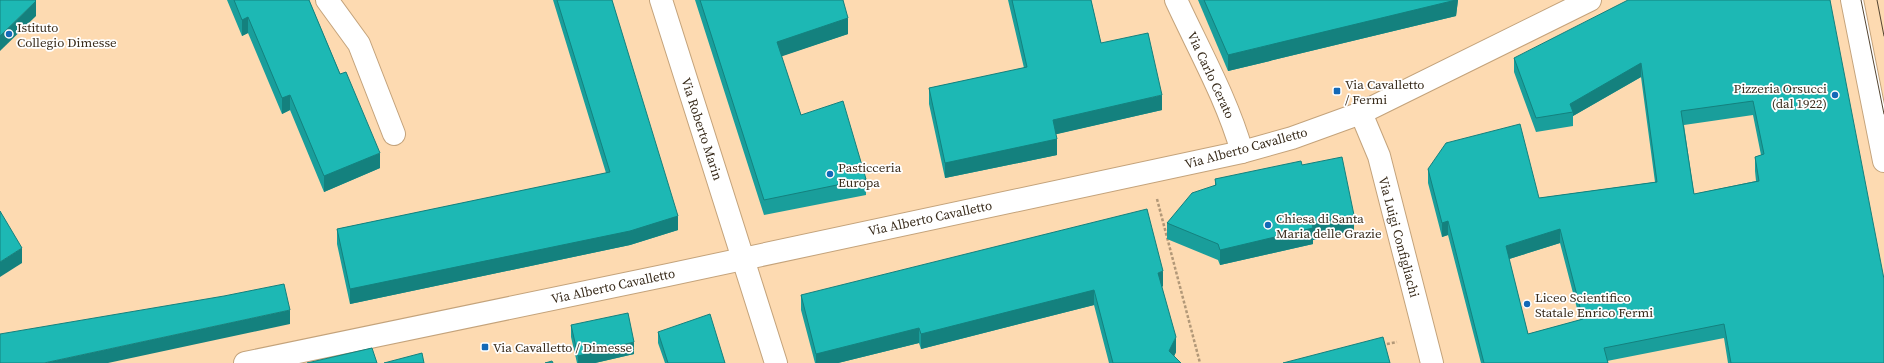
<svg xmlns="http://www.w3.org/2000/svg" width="1884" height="363" viewBox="0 0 1884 363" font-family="'Source Serif 4',serif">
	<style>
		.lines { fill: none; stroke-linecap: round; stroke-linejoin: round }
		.minor-casing { stroke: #c4a37b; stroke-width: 24 }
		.path { stroke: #b29878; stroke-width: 2.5; stroke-dasharray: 3 2; stroke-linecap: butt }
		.minor { stroke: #fff; stroke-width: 22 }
		.tram { stroke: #544430; stroke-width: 1 }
		.wall { fill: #199e9b; fill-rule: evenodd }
		.shaded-wall { fill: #14817e }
		.building { fill: #1db8b4; stroke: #14817e; fill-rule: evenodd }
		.poi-dot { fill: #1469b7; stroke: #fff; stroke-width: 1.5 }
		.labels { text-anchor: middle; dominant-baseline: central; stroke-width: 3.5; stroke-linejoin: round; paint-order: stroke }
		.poi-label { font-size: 13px; fill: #392c1c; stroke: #fff; text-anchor: start }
		.street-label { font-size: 13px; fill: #392c1c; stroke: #fff }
	</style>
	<rect width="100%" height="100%" fill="#fddab1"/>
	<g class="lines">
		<g class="minor-casing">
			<g id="minor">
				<path d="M327,0L359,44L394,134"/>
				<path d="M661,0L776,363"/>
				<path d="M1176,0C1199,50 1227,99 1242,152"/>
				<path d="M1852,0L1884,161"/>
				<path d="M1361,113L1379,156L1432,363"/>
				<path d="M245,363L668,275L1242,152L1292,138L1361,113L1590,0"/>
			</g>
		</g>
		<g class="path">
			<path d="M1157,199L1200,363"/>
			<path d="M1382,345L1397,342"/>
		</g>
		<use href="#minor" class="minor"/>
		<g class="tram">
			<path d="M1861,0L1884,114"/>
			<path d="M1877,0L1884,36"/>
		</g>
	</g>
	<g class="wall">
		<path d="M227,0H309L380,168L324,192L290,110L282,114L248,33L242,36Z"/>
		<path d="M553,0H612L678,230L630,245L350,304L337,244V229L606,173Z"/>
		<path d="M695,0H843L848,34L781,56L801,115L866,179V195L764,215Z"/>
		<path d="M1008,0H1091L1101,43L1162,110L1056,134L1057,155L945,178L929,104V88L1024,68Z"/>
		<path d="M1198,0H1458L1456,16L1228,71Z"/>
		<path d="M1830,0L1884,363H1728L1724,338L1607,361L1608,363H1481L1448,235L1442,237L1428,183V169L1539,198L1655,182L1641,77L1573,116V126L1536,132L1514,72V58ZM1753,115L1761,155L1755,157V171L1756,181L1694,194L1684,125ZM1560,243L1580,320L1528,334L1509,259Z"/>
		<path d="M1302,165L1354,230L1313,240V244L1220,265L1218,260L1167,239V223L1215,185V179Z"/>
		<path d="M1163,286L1162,287L1176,352L1174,356L1181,363H1109L1094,305L921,349L919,343L838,363H815L801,310V295Z"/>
		<path d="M571,325L634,354L595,363H577L571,337Z"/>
		<path d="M658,332L725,363H665L658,343Z"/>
	</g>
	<g class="shaded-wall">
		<path d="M1456,0H1458L1456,16L1228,71V55Z"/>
		<path d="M36,1V16L0,51V36Z"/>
		<path d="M248,17V33L242,36V20Z"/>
		<path d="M848,18V34L777,58V42Z"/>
		<path d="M1641,63V77L1573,116V112L1570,104Z"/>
		<path d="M290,95V110L282,114V98Z"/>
		<path d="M1162,95V110L1053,135V120Z"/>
		<path d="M1057,139V155L945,178V163Z"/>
		<path d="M380,153V168L324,192V176Z"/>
		<path d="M1354,215V230L1313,240V244L1220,265V250L1312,224Z"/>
		<path d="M678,216V230L630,245L350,304V289Z"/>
		<path d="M1448,221V235L1442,237V223Z"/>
		<path d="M1560,229V243L1506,260V246Z"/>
		<path d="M22,248V263L0,277V262Z"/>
		<path d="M1163,271V286L1158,288V273Z"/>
		<path d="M1094,290V305L921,349V334Z"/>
		<path d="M290,310V324L108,363H44Z"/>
		<path d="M919,328V343L838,363H816V354Z"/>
		<path d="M1176,337V352L1171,363L1169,351Z"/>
		<path d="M634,342V354L595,363H578V356Z"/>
	</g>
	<g class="building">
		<path d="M0,0H35L36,1L0,36Z"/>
		<path d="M234,0H309L340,74L346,72L380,153L324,176L290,95L282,98L248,17L242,20Z"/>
		<path d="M557,0H612L678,216L630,231L350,289L337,229L610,172Z"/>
		<path d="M700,0H843L848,18L777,42L801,115L843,101L866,179L764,200Z"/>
		<path d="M1012,0H1091L1101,43L1148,33L1162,95L1053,120L1057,139L945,163L929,88L1027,67Z"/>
		<path d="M1204,0H1456L1228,55Z"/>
		<path d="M1628,0H1830L1884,279V363H1731L1724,324L1604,348L1608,363H1484L1448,221L1442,223L1428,169L1446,143L1520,124L1539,198L1657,182L1641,63L1570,104L1573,112L1536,118L1514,58ZM1753,101L1764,154L1755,157L1759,181L1694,194L1681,111ZM1560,229L1583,319L1528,334L1506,246Z"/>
		<path d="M1342,157L1354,215L1312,224L1313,228L1220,250L1218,244L1167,223L1192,193L1216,185L1215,179L1301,161L1302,165Z"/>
		<path d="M1147,209L1163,271L1158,273L1176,337L1169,351L1181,363H1113L1094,290L921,334L919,328L816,354L801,295Z"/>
		<path d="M0,211L22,248L0,262Z"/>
		<path d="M284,284L290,310L44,363H0V334L224,296Z"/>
		<path d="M628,313L634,342L578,356L571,325Z"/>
		<path d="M710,314L725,363H668L658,332Z"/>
		<path d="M1383,337L1390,363H1283Z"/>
		<path d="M372,348L377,363H307Z"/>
		<path d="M422,353L424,363H384Z"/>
		<path d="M552,361L553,363H545Z"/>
	</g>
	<g class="poi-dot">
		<circle cx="9" cy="34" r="4"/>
		<rect x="1333" y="87" width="8" height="8" rx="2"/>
		<circle cx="1835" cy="95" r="4"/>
		<circle cx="830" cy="174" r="4"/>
		<circle cx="1268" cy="225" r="4"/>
		<circle cx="1527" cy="304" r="4"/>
		<rect x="481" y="343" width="8" height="8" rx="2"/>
	</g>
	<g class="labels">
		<g class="poi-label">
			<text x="17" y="27">Istituto<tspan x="17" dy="15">Collegio Dimesse</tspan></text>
			<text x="1345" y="84">Via Cavalletto<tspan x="1345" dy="15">/ Fermi</tspan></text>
			<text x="1827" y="88" text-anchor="end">Pizzeria Orsucci<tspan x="1827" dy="15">(dal 1922)</tspan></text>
			<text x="838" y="167">Pasticceria<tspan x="838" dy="15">Europa</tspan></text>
			<text x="1276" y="218">Chiesa di Santa<tspan x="1276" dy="15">Maria delle Grazie</tspan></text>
			<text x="1535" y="297">Liceo Scientifico<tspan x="1535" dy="15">Statale Enrico Fermi</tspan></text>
			<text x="493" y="347">Via Cavalletto / Dimesse</text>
		</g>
		<g class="street-label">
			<text transform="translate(1211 75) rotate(65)">Via Carlo Cerato</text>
			<text transform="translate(702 129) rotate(72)">Via Roberto Marin</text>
			<text transform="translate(1246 148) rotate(-15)">Via Alberto Cavalletto</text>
			<text transform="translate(930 218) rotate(-12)">Via Alberto Cavalletto</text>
			<text transform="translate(1399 237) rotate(75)">Via Luigi Configliachi</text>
			<text transform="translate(613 286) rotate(-12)">Via Alberto Cavalletto</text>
		</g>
	</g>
</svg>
